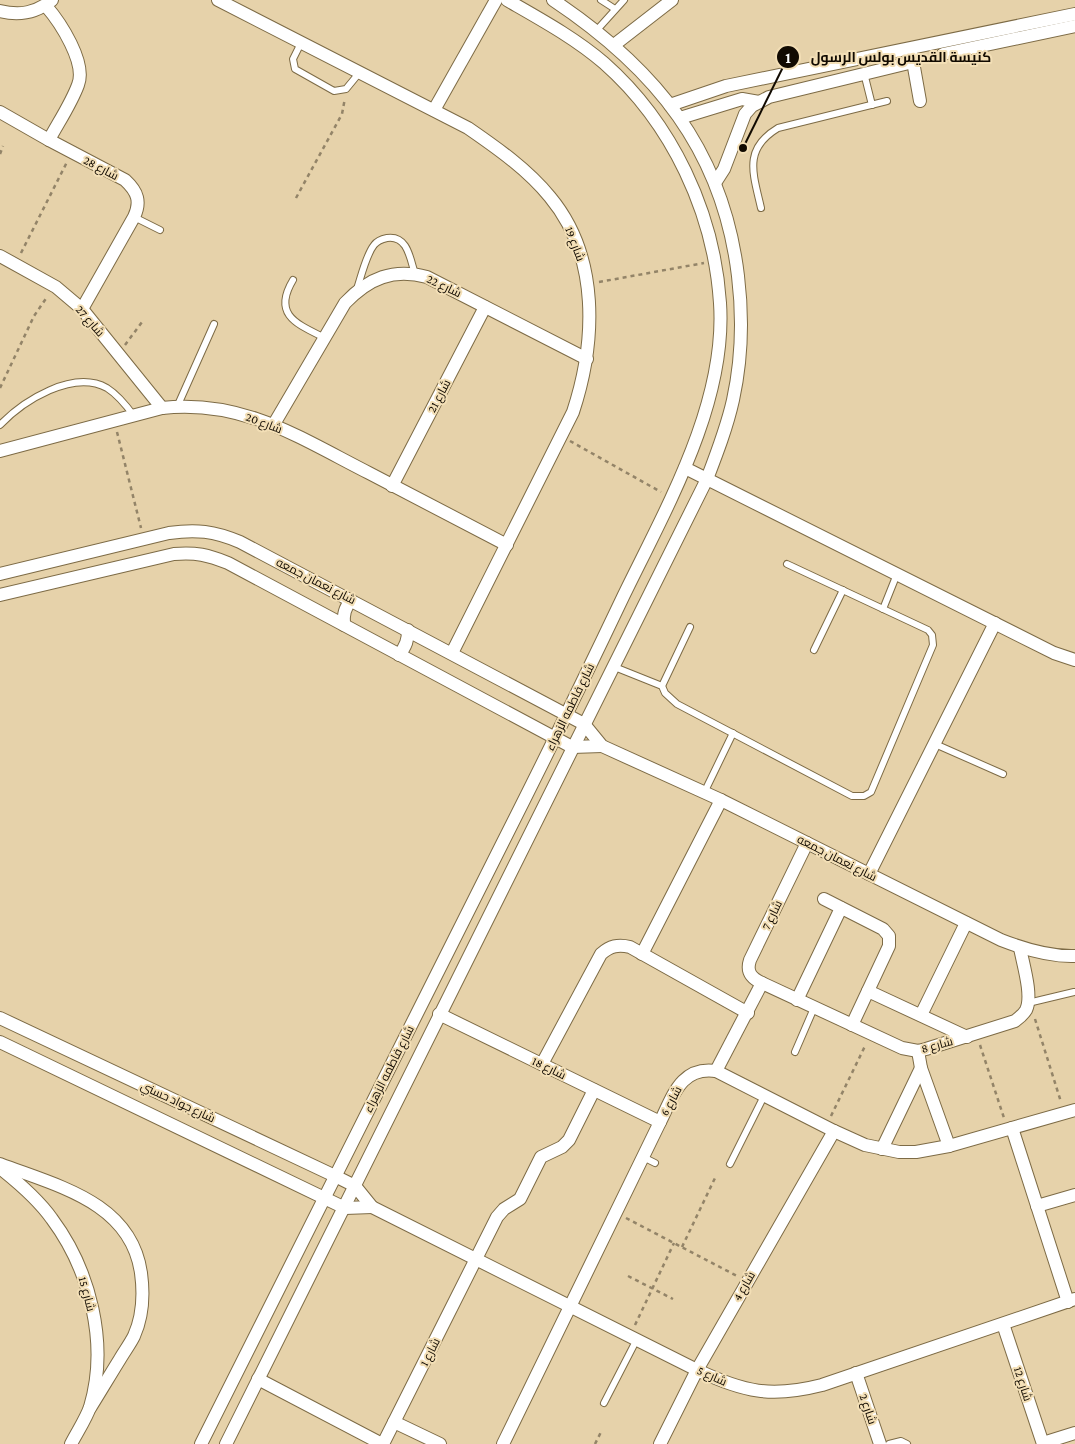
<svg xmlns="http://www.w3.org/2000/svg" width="1075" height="1444" viewBox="0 0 1075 1444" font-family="'Crimson Pro',Cairo,serif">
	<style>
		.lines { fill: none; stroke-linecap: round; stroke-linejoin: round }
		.service-casing { stroke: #7d6b46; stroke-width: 8 }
		.minor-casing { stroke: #7d6b46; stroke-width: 14 }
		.path { stroke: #938468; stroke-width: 2.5; stroke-dasharray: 4 4; stroke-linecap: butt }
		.service { stroke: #fff; stroke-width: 6 }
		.minor { stroke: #fff; stroke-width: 12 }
		.labels { text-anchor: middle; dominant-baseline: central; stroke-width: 4; stroke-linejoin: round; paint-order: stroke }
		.street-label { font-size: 12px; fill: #110a01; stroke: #f3dfb6 }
		.leader { fill: none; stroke: #110a01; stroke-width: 2 }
		.callout-dot { fill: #110a01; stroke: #f3dfb6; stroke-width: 2 }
		.mark-label { font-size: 15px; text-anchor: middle; font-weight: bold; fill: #fff }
		.callout-label { font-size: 14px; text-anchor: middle; font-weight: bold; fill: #110a01; stroke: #f3dfb6; stroke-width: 4; stroke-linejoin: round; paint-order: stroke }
	</style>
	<rect width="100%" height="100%" fill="#e6d2aa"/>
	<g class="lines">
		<g class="service-casing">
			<g id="service">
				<path d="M601,0L615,9"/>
				<path d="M596,31L624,0"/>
				<path d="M301,43L293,59L295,69L334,91L346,89L360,72"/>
				<path d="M864,73L872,105"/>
				<path d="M761,208C753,173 743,149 778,128L887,101"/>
				<path d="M134,217L160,230"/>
				<path d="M293,280C272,315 297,324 325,338"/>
				<path d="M357,289C361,277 366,255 374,245C377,241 382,239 387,238C408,235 410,259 415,274"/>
				<path d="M177,407L214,324"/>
				<path d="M0,425C23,401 73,369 107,388C118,395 126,405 134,416"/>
				<path d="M883,609L897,574"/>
				<path d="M814,650L843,590"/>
				<path d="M612,666L662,686L665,693L677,704L852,796H864L871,792L933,645L932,635L928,630L787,564"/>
				<path d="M662,686L690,627"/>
				<path d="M935,744L1003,774"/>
				<path d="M704,793L733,733"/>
				<path d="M1028,1003L1074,992"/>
				<path d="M795,1052L814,1008"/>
				<path d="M643,1157L655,1163"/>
				<path d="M730,1164L764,1096"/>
				<path d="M604,1403L637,1339"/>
				<path d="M889,1444L901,1441L907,1444"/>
			</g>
		</g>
		<g class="minor-casing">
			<g id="minor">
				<path d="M218,0L468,128C497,148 527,169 550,197C600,257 596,342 573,412L452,653"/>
				<path d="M46,6C60,22 87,63 78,85C71,104 58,123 49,140"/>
				<path d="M0,11C20,16 36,13 52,0"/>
				<path d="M614,45L672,0"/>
				<path d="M943,54L1075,26"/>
				<path d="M912,56L920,101"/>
				<path d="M670,105L726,86L1075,14"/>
				<path d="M434,110L496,0"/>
				<path d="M0,112L49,140L125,180C138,192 141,202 134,217L82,309"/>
				<path d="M680,118L742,99L759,102"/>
				<path d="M715,183L724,169L745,114L752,106L769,97L913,62"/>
				<path d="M0,256L56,287L82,309L162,408"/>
				<path d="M274,424L345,303C369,278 393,268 427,277L587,359"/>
				<path d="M0,451L162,408C243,399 300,438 369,473C415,497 461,521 507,545"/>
				<path d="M685,468L1054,653L1075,660"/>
				<path d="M392,486L485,307"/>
				<path d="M0,574L169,533C196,529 214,531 240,542L584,724L602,746L721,800L1001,940C1024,949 1049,957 1075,956"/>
				<path d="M0,595L174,554C196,552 208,555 228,563L572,747L602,746"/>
				<path d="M344,625C343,614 345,608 351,600"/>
				<path d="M399,655C406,646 408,640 408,630"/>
				<path d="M807,843L750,960C746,972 751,978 762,983L902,1048L918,1051L926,1049L1015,1021C1019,1018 1023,1015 1026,1010C1033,996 1023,964 1020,948"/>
				<path d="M869,874L995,623"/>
				<path d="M824,899L883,929L889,936V946L852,1025"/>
				<path d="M642,954L721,800"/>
				<path d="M868,991L967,1037"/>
				<path d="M797,1000L841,908"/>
				<path d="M439,1014L660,1122"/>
				<path d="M921,1015L966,923"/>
				<path d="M0,1018L335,1176L355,1186L372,1207L697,1370C744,1392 771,1398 822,1385L1075,1299"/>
				<path d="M0,1042L345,1208L372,1207"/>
				<path d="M918,1051L921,1068L949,1146"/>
				<path d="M542,1064L601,954C610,946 618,944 630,947L748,1013"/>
				<path d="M716,1071L762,983"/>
				<path d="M1012,1128L1068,1302"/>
				<path d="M882,1149L921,1068"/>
				<path d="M0,1164C57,1186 131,1202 141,1273C144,1295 143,1316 134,1336C130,1344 124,1352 120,1359C110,1375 100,1392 90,1408"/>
				<path d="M0,1168C19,1183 38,1199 52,1219C90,1270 109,1344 90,1407C86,1419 77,1432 71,1444"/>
				<path d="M1037,1206L1075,1195"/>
				<path d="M1003,1324L1043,1444"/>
				<path d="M856,1373L880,1444"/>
				<path d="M258,1379L382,1444"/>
				<path d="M394,1422L440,1444"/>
				<path d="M1043,1443L1075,1433"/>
				<path d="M201,1444C300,1244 401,1044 502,844C543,763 583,681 622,599C665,510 727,404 720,303C714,212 672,123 604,63C575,38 540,19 507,0"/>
				<path d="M226,1444L707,479C717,453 727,427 733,400C742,359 743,317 738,276C723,150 655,68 553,0"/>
				<path d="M383,1444L497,1217L504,1209L520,1199L541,1157L562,1147L569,1140L594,1090"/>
				<path d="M503,1444L660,1122C673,1096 681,1066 716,1071L834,1131L865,1145L899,1152H916L949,1146L1075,1110"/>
				<path d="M660,1444L697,1370L834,1131"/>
			</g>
		</g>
		<g class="path">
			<path d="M0,154L3,146"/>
			<path d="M296,198L342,114L345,98"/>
			<path d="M21,253L67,162"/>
			<path d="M599,282L704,263"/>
			<path d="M125,345L142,322"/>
			<path d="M0,388L34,316L47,297"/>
			<path d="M117,432L141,528"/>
			<path d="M570,441L661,492"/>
			<path d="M1035,1019L1061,1102"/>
			<path d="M980,1045L1004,1118"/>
			<path d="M831,1116L866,1044"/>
			<path d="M626,1218L737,1276"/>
			<path d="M682,1247L715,1178"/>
			<path d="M628,1276L673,1299"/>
			<path d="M635,1325L674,1243"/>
			<path d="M595,1444L601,1432"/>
		</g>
		<use href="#service" class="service"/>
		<use href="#minor" class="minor"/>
	</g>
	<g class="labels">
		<g class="street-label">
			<text transform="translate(101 168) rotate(28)">شارع 28</text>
			<text transform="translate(575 244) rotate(69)">شارع 19</text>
			<text transform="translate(444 286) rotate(26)">شارع 22</text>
			<text transform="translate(90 321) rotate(49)">شارع 27</text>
			<text transform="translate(439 396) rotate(-62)">شارع 21</text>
			<text transform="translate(264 423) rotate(21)">شارع 20</text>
			<text transform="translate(316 581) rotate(27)">شارع نعمان جمعه</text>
			<text transform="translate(570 707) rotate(-64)">شارع فاطمه الزهراء</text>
			<text transform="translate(837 858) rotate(27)">شارع نعمان جمعه</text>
			<text transform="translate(772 915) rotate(-64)">شارع 7</text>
			<text transform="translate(937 1045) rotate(-15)">شارع 8</text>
			<text transform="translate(549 1068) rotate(26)">شارع 18</text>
			<text transform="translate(389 1069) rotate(-63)">شارع فاطمه الزهراء</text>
			<text transform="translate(671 1101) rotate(-61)">شارع 6</text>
			<text transform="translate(178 1102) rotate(25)">شارع جواد حسني</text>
			<text transform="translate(744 1286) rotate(-60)">شارع 4</text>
			<text transform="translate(87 1294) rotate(75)">شارع 15</text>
			<text transform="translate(430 1352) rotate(-63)">شارع 1</text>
			<text transform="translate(712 1376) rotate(24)">شارع 5</text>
			<text transform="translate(1023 1384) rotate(72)">شارع 12</text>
			<text transform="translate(868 1409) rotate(71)">شارع 2</text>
		</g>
	</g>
	<path class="leader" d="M743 148L788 57"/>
	<g class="callout-dot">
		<circle cx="743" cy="148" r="5"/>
		<circle cx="788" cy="57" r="12"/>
	</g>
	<g class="mark-label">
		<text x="788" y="63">1</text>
	</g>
	<g class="callout-label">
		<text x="901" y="62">كنيسة القديس بولس الرسول</text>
	</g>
</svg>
